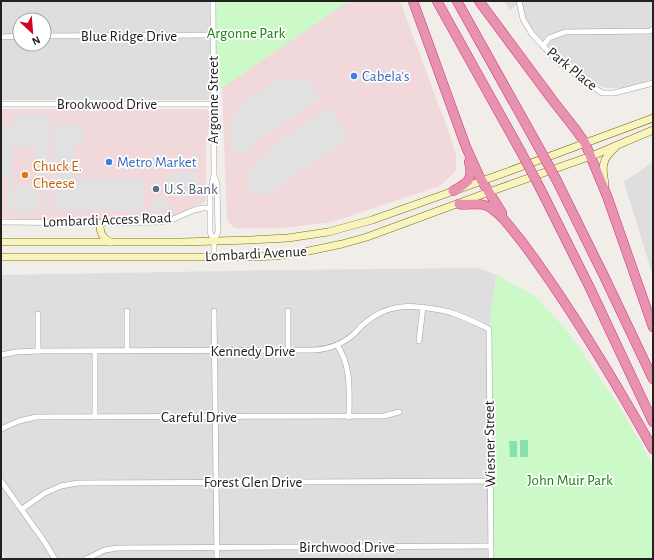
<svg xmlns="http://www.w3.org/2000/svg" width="654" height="560" viewBox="0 0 654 560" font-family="'Alegreya Sans',sans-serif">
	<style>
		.residential { fill: #dfdedf; fill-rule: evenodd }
		.commercial { fill: #f1d9db }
		.park { fill: #cbf9c8 }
		.pitch { fill: #88dfb0 }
		.parking { fill: #e1e1e1 }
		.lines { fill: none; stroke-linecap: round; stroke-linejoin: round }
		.street-casing { stroke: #a2a2a2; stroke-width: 6 }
		.secondary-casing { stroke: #7b7506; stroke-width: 8 }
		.highway-casing { stroke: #da2b82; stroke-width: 10 }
		.street { stroke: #fff; stroke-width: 5 }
		.secondary { stroke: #f9f3bf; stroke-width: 7 }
		.highway { stroke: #e792af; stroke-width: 9 }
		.highway-bridge-casing { stroke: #da2b82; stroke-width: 10; stroke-linecap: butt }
		.highway-bridge { stroke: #e792af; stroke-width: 9 }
		.shop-dot { fill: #3f7fe0; stroke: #fff; stroke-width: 1.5 }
		.food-dot { fill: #e8710a; stroke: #fff; stroke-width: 1.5 }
		.service-dot { fill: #5c6f8a; stroke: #fff; stroke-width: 1.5 }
		.labels { text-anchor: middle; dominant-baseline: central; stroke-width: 3.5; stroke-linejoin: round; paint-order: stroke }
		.park-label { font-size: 15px; fill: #16820d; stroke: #fff }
		.street-label { font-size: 15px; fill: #212121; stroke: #fff }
		.shop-label { font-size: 15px; fill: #366cbe; stroke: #fff; text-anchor: start }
		.food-label { font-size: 15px; fill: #c56008; stroke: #fff; text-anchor: start }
		.service-label { font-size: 15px; fill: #4e5e75; stroke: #fff; text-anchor: start }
	</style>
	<rect width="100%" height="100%" fill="#f1ede8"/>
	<g class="residential">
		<path d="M1,1H210V97L208,100H1ZM20,20H44V44H20Z"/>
		<path d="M504,1H653V80L623,88H606L600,86L560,58L536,34L529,25L526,19L521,2L509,10Z"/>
		<path d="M653,162V276L624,182Z"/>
		<path d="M478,268L496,275L489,329L491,559H6L1,550V275L285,270Z"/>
	</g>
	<g class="commercial">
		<path d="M349,1H400L448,130L456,155V171L440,186L332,222L284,228H235L231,225L227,219L222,87Z"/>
		<path d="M1,109H204L207,110L210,112L211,116L206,145V198L205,201L201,204L192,207L174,216L160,219H24L1,218Z"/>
	</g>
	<g class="park">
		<path d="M214,1H349L214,93Z"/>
		<path d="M496,275L535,296L568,332L622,411L653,465V559H491L489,329Z"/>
	</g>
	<g class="pitch">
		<rect x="520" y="440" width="8" height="17"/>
		<path d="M509,441H517V457H510Z"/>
	</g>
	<g class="parking">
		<path d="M289,76L295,83L306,76L321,98L260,139L242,155L234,150H231L232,117H235L236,114L239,111L237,107L276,80L279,83Z"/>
		<path d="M328,107L349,139L272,192L265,195L252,194V190H248L249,173L252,172L257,161L268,153L267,150Z"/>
		<path d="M13,115H49V211H45V183H36L35,147H13Z"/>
		<path d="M53,125H83V144H74V179H143V211H54Z"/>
		<path d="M1,127H12V211H8V176H1Z"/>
		<path d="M171,172H197V189H177L176,192H168V175H171Z"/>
		<path d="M17,185H38V213H13V189H16Z"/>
		<path d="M153,198H166V202H168L171,207V211H153Z"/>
	</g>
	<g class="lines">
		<g class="street-casing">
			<g id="street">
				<path d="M213,1L214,175L210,195V232L214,241V257"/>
				<path d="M519,1L523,19L532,34L558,62L602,93H614L653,83"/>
				<path d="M44,36L213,35"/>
				<path d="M1,37L20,36"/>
				<path d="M543,46L549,38L565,32L650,31L653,29"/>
				<path d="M1,104H214"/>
				<path d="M1,222L100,223L159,222L171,220L194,210L203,208H210"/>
				<path d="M214,241L218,232L217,184L214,176"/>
				<path d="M127,311V351"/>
				<path d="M214,311L217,559"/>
				<path d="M288,311V351"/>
				<path d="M38,314V351"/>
				<path d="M419,341L423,307"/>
				<path d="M337,345C352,367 349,392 349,417"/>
				<path d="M95,351V417"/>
				<path d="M1,355L16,352L38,351L315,350C329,349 343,344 354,334C358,330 361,326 365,323C386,305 408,304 434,309C440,310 447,311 452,313C465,317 477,323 489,329L491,559"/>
				<path d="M1,429L19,421L36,417L384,416L399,412"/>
				<path d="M1,481L44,541L55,559"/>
				<path d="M22,509L45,493L61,486L78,483L491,481"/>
				<path d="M86,559L105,550L118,548L491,546"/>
			</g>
		</g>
		<g class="secondary-casing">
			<g id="secondary">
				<path d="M605,184C602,168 601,159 615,148"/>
				<path d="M100,223C100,233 101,236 110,242"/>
				<path d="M1,242H182L250,240L288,238L328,232L372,220L507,172L653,118"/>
				<path d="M1,257H250L275,256L304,252L342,244L367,237L489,192L594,155L653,130"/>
			</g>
		</g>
		<g class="highway-casing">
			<g id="highway">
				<path d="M413,1L466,147L480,178L502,213"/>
				<path d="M437,1L521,152"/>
				<path d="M457,1L538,146"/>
				<path d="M479,1L554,102L576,130L585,143L607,196L653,327"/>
				<path d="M557,181L603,274L653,379"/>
				<path d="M540,188L589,286L653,422"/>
				<path d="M453,191C467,183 474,180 469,162"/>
				<path d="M459,204C470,206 481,201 491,208C497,212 502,217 506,222C517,235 527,248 536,261C579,321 617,385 653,449"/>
			</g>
		</g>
		<use href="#street" class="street"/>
		<use href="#secondary" class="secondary"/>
		<use href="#highway" class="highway"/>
		<g class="highway-bridge-casing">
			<g id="highway-bridge">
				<path d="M538,146L557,181"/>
				<path d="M521,152L540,188"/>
			</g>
		</g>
		<use href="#highway-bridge" class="highway-bridge"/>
	</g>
	<g class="shop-dot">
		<circle cx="354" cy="76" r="4"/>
		<circle cx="109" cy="162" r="4"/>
	</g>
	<circle class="food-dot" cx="25" cy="175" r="4"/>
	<circle class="service-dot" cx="156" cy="189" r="4"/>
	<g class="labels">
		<g class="park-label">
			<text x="246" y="33">Argonne Park</text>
			<text x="570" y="480">John Muir Park</text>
		</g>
		<g class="street-label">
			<text x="129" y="36">Blue Ridge Drive</text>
			<text transform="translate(572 69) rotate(39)">Park Place</text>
			<text transform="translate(213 100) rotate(-90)">Argonne Street</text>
			<text x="107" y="104">Brookwood Drive</text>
			<text transform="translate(107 220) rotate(-2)">Lombardi Access Road</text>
			<text transform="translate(256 254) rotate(-3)">Lombardi Avenue</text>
			<text x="253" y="351">Kennedy Drive</text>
			<text x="199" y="417">Careful Drive</text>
			<text transform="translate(490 444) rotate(-91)">Wiesner Street</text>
			<text x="253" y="482">Forest Glen Drive</text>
			<text x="347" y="547">Birchwood Drive</text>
		</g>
		<g class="shop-label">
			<text x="362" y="76">Cabela's</text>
			<text x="117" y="162">Metro Market</text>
		</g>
		<g class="food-label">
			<text x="33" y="166">Chuck E.<tspan x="33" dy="17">Cheese</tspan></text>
		</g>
		<g class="service-label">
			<text x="164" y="189">U.S. Bank</text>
		</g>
	</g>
	<rect width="654" height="560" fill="none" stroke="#212121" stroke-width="4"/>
	<g transform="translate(32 32) rotate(154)"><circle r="19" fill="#ffffff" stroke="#a6a6a6"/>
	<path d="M0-3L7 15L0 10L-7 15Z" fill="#d00322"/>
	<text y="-6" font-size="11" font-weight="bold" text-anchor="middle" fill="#212121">N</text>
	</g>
</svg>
